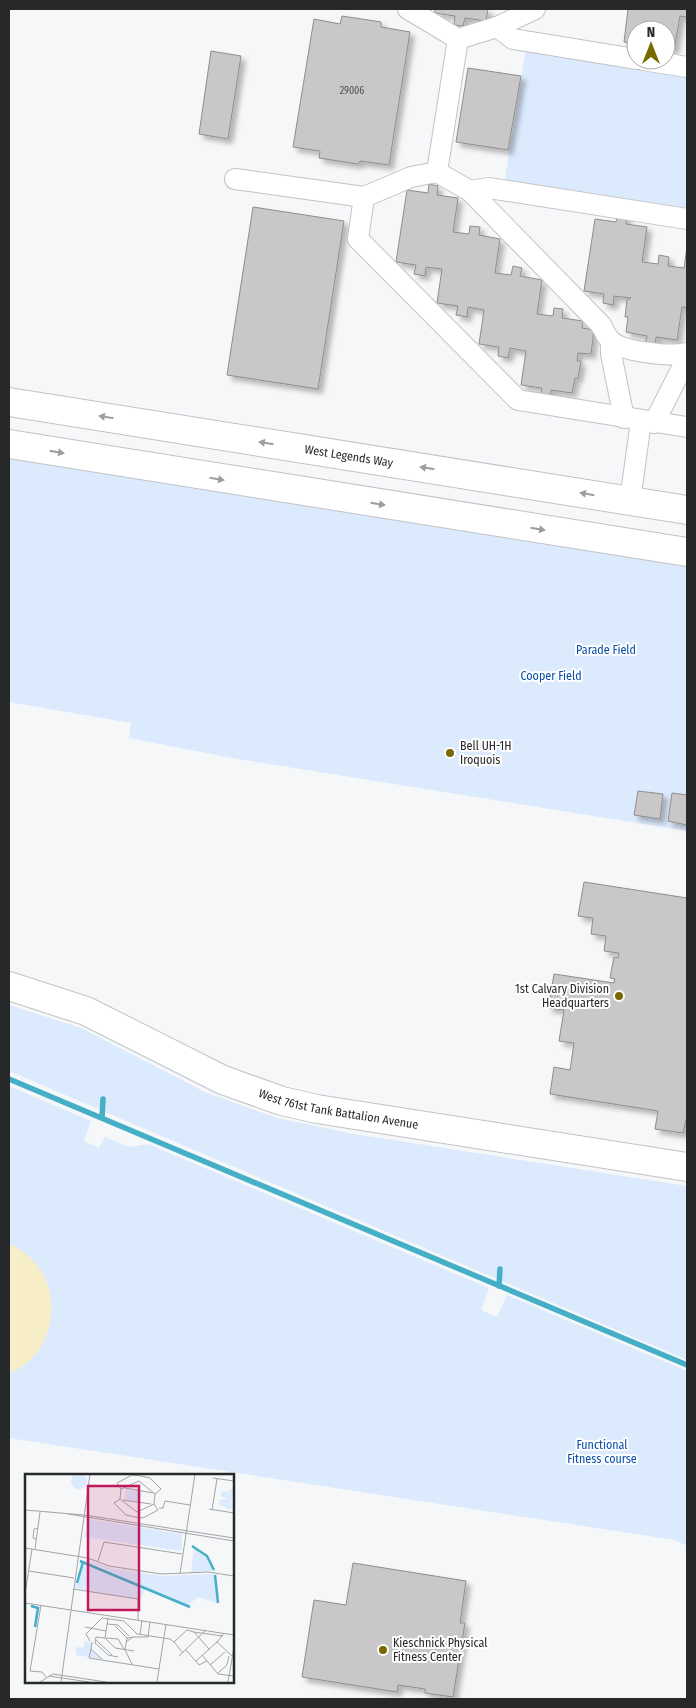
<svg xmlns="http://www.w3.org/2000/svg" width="696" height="1708" viewBox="0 0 696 1708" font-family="'Fira Sans Condensed',sans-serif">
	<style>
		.green { fill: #dceafe }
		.sand { fill: #f7edc7 }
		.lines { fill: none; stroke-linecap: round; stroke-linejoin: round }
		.stream { stroke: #45afc7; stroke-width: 5.5 }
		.building { fill: #cac7c9; stroke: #8f8c8d; filter: url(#shadow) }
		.street-casing { stroke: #c2c3c6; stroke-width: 22 }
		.secondary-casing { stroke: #c2c3c6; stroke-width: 30 }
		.street { stroke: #fff; stroke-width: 20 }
		.secondary { stroke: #fff; stroke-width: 28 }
		.oneway { fill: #9e9e9f }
		.poi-dot { fill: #786900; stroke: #fff; stroke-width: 2 }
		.labels { text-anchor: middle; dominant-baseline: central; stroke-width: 4; stroke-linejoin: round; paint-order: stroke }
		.number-label { font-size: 10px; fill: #505051 }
		.street-label { font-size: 12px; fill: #272829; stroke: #fff }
		.park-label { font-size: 12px; fill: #0a4fa8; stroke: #fff }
		.poi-label { font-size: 12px; fill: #272829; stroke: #fff; text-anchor: start }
		.inset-river { fill: none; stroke: #45afc7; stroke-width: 2.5 }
		.inset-road { fill: none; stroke: #a3a4a6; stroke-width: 1 }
		.view { fill: #c2185b; fill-opacity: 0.15; stroke: #c2185b; stroke-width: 2.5 }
		.inset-edge { fill: none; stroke: #272829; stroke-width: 2.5 }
	</style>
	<defs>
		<filter id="shadow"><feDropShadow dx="4.5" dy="4.5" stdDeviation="2.5" flood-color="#0004"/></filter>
	</defs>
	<rect width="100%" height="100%" fill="#f5f7f9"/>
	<g class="green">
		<path d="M526,48L687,74V213L504,184Z"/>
		<path d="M9,458L687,564V831L232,758L129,738L131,723L9,702Z"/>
		<path d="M9,1005L81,1028L207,1093L277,1118L354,1134L687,1186V1360L9,1071Z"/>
		<path d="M9,1086L91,1121L84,1141L99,1148L105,1137L129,1147L148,1144L489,1288L481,1310L497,1317L507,1295L687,1371V1546L675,1540L9,1438Z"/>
	</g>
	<path class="sand" d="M9,1243C21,1250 34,1258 41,1271C63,1305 49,1359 9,1373Z"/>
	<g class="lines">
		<g class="stream">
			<path d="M9,1079L687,1365"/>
			<path d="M102,1118L103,1099"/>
			<path d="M499,1286L500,1269"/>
		</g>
	</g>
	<g class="building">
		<path d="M435,9H488L486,21L465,18L463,26L454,25L455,16L435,13Z"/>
		<path d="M628,9H687V17L680,16L674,50L666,49V30H636V44L624,42Z"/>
		<path d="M342,16L381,22V27L410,32L389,165L360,161L358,164L319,158L320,151L293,147L314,19L340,24Z"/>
		<path d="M211,51L241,56L228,139L199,134Z"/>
		<path d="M468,68L521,76L508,150L456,142Z"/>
		<path d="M429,184L438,186L437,195L458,198L453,232L469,234L470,226L480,227L479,235L500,239L495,273L511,275L513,266L522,268L520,276L542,280L537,314L553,316L554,308L563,309L562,318L583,321L582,328L594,330L591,354L578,353L577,361H581L578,378H575L572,393L551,390L550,399L540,397L542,388L521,385L526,351L510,348L508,358L498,356L499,347L479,344L484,310L468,307L467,317L456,315L458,306L437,303L442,269L426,267L425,276L414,274L416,265L396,262L407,190L428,193Z"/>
		<path d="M253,207L344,221L318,389L227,375Z"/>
		<path d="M618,214L627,216L626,224L647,227L642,262L658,264L659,255L669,257L668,266L684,268L687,247V308L682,307L677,340L656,337L655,346L645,344L647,336L626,332L628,317H625L627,300L631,298L614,296L613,305L603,303L604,294L584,291L595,219L616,222Z"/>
		<path d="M638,791L663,794L660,819L634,815Z"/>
		<path d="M672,793L687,795V825L668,821Z"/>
		<path d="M584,882L687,898V1116L683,1133L655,1129L658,1111L550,1094L554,1067L570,1070L574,1043L559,1041L564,1010L548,1008L554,974L614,983L615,979L610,978L614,957L618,958L619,953L604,951L606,936L591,934L593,918L578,916Z"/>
		<path d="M353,1563L466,1581L460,1623H465L453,1697L425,1693V1689L398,1685L397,1692L302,1677L314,1600L346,1605Z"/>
	</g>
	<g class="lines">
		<g class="street-casing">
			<g id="street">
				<path d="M408,9L458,39"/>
				<path d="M535,9L497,27L458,39L437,172L470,191L601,325C604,330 607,338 611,341C623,352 672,357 687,353"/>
				<path d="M497,27L513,39L636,59"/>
				<path d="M643,60L687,67"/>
				<path d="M437,172L411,177L364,197L358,239L518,400L687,427"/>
				<path d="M235,179L364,197"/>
				<path d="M470,191L489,188L687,219"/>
				<path d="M611,341V354L624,418"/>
				<path d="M654,423L684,364L686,354"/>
				<path d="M630,501L641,421"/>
			</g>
		</g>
		<g class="secondary-casing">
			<g id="secondary">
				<path id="s1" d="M9,402L687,510"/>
				<path d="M9,444L687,552"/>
				<path id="s2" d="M9,986L86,1011L223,1080L282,1101L317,1109L687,1167"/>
			</g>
		</g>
		<use href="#street" class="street"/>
		<use href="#secondary" class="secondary"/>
	</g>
	<defs><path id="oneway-solid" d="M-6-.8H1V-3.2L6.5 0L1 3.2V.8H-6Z" transform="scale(1.25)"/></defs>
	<g class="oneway">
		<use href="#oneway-solid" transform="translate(106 417) rotate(-171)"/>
		<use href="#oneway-solid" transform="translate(266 443) rotate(-171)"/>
		<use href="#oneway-solid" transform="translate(57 452) rotate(10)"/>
		<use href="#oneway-solid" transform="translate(427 468) rotate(-171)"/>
		<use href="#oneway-solid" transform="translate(217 479) rotate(9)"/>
		<use href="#oneway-solid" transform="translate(587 494) rotate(-171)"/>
		<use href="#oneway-solid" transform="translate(378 504) rotate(9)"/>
		<use href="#oneway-solid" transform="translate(538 529) rotate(9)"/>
	</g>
	<g class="poi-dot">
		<circle cx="450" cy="753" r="5"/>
		<circle cx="619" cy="996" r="5"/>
		<circle cx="383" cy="1650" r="5"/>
	</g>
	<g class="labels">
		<g class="number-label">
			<text x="352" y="91">29006</text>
		</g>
		<g class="street-label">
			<text stroke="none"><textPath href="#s1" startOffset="344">West Legends Way</textPath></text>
			<text stroke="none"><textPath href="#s2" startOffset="354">West 761st Tank Battalion Avenue</textPath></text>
		</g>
		<g class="park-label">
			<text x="606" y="650">Parade Field</text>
			<text x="551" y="676">Cooper Field</text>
			<text x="602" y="1445">Functional<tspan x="602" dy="14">Fitness course</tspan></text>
		</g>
		<g class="poi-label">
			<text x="460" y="746">Bell UH-1H<tspan x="460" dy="14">Iroquois</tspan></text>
			<text x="609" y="989" text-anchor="end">1st Calvary Division<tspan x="609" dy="14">Headquarters</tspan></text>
			<text x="393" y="1643">Kieschnick Physical<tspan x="393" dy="14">Fitness Center</tspan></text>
		</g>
	</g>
	<g transform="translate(25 1474)">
		<rect width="209" height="209" fill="#f5f7f9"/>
		<path d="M46 7a8 8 0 1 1 16 0a8 8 0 1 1-16 0ZM204,15H208L209,19L206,26L209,33L204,36L194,30L195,25H203L196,22V17L204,18ZM101,16L117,18L115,28L100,25ZM63,45L157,60V77L59,63ZM169,75L182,84L188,97L166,98ZM55,84L86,94L136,102L189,100L192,129L172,123L163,132ZM59,89L120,115L117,122L113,125L50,114ZM60,167L65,168L67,177L76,185L51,181V173L58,174Z" fill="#dceafe"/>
		<path class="inset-river" d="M167,72L182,82L189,96M55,87L165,133M190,101L193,129M52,109L58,88M6,132L13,134L10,153"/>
		<path class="inset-road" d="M188,4L209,7M114,7L130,20L129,30L112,38L95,25L96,15ZM100,14L128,19M96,15L92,9L107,1L116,2L125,4L136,15L130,20M95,25L89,29L101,41L110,43L118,44L133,36L129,30M98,26L126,30M134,34H138L140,27L165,31M184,35L209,39M0,36L59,41L209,64M187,36L192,5M43,40L209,67M11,65L8,64L9,55L13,54M0,74L63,84L84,92L136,100L183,98L209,102M10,75L15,38M73,87L79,68L157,80M4,97L49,104M155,100L170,0M48,115L113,125V146M0,120L7,75M0,129L209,161M16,131L5,197L17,198L21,203M83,144L80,164L71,163L70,169L83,181L93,183M82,150L93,151L104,162M90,152L102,164M60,153L81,157M169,158L198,162M199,159L192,168L207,182M115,161L117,146M80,164L90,174L109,177M81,164L93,165L99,175M71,166L87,181M65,167L61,160L77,144L99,147L112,160L145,165L149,168M67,168L66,175L77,185M101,168L108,163H123L125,148M66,175L64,184L134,195M161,176L174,191L182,187M158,179L149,168L162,156L169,158L184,175M177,181L193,200L209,202M154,182L181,156M171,187L192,168M107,190L100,176L102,164L108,163M185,191L200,178M193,199L202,191L204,182M24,202L64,208M15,208L28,200L81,208M36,208L65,0M132,208L141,150M203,208L209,173"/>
		<path class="view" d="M63,12H114V136H63Z"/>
		<rect width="209" height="209" class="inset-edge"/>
	</g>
	<rect width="696" height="1708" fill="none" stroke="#272829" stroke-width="20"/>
	<g transform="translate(651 45)"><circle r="24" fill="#ffffff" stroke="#a9a9a9"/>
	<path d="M0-4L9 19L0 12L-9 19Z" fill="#786900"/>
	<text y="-8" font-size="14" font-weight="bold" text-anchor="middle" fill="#272829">N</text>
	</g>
</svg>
